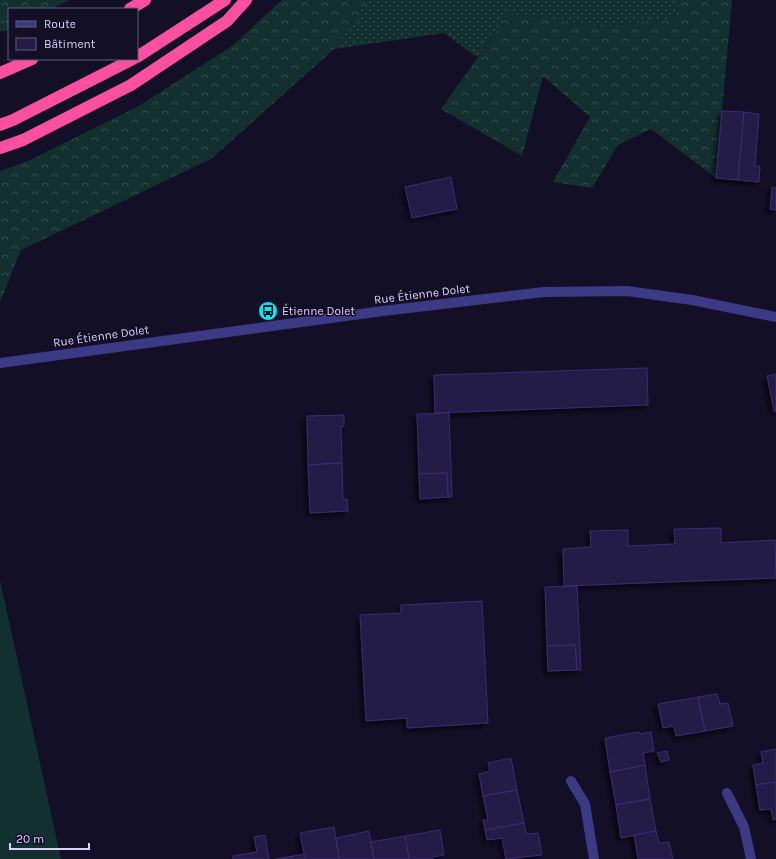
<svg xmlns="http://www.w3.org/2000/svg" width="776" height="859" viewBox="0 0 776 859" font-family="Karla,sans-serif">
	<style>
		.grass { fill: url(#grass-dots) }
		.forest { fill: url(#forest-crowns) }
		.garden { fill: #12302f }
		.building { fill: #241b47; stroke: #3b2d73; filter: url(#shadow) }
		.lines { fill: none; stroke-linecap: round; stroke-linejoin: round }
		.minor { stroke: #3d3a85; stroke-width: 10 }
		.tertiary { stroke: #3d3a85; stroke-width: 10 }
		.motorway { stroke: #ff4fa3; stroke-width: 12 }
		.labels { text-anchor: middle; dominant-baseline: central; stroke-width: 3; stroke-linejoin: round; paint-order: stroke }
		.street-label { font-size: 12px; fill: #d9d4ff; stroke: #130f26 }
		.poi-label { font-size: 12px; fill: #d9d4ff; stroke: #130f26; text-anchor: start }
	</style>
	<defs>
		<pattern id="grass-dots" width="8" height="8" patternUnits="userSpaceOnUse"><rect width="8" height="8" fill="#12302f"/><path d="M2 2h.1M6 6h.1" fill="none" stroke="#344d4e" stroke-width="1.8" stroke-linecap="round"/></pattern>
		<pattern id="forest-crowns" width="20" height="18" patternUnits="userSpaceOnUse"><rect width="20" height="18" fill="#12302f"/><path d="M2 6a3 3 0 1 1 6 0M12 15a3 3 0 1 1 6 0" fill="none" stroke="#344d4e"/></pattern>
		<filter id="shadow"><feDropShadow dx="-3.5" dy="3.5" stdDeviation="2" flood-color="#0009"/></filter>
	</defs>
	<rect width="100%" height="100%" fill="#130f26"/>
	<path class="grass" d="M367,0H680L674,18L601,27L509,13L477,57L444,33L334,49Z"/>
	<g class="forest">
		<path d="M0,0H69L51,9H9V30L0,32Z"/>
		<path d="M282,0H367L334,49L211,159L21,250L0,302V171L30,160L137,107L232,46Z"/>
		<path d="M680,0H732L716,178L651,129L618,145L592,188L553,182L590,117L543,76L522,156L441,109L509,13L601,27L674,18Z"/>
	</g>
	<path class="garden" d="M0,580L61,859H0Z"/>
	<g class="building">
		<path d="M722,111L744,112L738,180L716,178Z"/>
		<path d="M744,112L759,114L755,166H760L759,182L738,180Z"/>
		<path d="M451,177L457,209L412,218L405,187Z"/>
		<path d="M772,187L776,188V210L770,209Z"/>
		<path d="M647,368L648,405L435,413L434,375Z"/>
		<path d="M776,374V411H774L767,376Z"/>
		<path d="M449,413L452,497H448L447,473L419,474L417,414Z"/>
		<path d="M344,415V426L341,427L342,463L308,465L307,416Z"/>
		<path d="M342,463L343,499H347L348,511L310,513L308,465Z"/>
		<path d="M447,473L448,497L420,499L419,474Z"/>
		<path d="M721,528V543L775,540L776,578L564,586L563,549L591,547L590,531L628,530V546L675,544L674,529Z"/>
		<path d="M577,586L581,670H577L575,645L547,646L545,587Z"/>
		<path d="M482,601L488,723L407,728V718L366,721L360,615L401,613V605Z"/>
		<path d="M575,645L577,670L548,671L547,646Z"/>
		<path d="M717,694L720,704L728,703L733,726L705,731L698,697Z"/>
		<path d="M698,697L705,731L676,736L674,726L663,728L658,704Z"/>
		<path d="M639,732L640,734L651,732L654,751L643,753L645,765L610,772L605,738Z"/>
		<path d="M776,749V782L756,785L753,765L763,763L761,752Z"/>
		<path d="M667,751L669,760L661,762L657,753Z"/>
		<path d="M511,758L517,790L483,796L479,774L490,771L488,763Z"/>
		<path d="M645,765L650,799L616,805L610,772Z"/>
		<path d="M776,782V819L773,820L771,809L760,810L756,785Z"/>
		<path d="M517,790L524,823L485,830L483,820H488L483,796Z"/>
		<path d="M650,799L656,831L621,838L616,805Z"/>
		<path d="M524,823L526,834L538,833L542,855L506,859L502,838L487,840L485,830Z"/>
		<path d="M334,827L339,859H305L300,833Z"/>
		<path d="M440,830L444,855L433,857V859H409L405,836Z"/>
		<path d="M369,831L374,859H339L336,838Z"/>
		<path d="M656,831L659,843L669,842L673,859H638L634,835Z"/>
		<path d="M265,835L269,859H233V856L257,852L254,837Z"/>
		<path d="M405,836L409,859H374L371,842Z"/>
		<path d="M305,854V859H276Z"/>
	</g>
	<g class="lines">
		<g class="minor">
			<path d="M571,781L585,804L594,859"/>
			<path d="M727,793L744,827L751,859"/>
		</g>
		<path class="tertiary" d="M0,363L383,311L544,292L627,291L692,300L776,317"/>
		<g class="motorway">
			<path d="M130,9L145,0"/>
			<path d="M137,57L225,0"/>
			<path d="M0,73L32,59"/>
			<path d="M0,125L13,120L133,59"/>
			<path d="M0,148L23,140L131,85L227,21L246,0"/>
		</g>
	</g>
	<defs>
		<g id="bus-disc" transform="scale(1)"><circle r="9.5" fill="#00e5ff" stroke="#130f26"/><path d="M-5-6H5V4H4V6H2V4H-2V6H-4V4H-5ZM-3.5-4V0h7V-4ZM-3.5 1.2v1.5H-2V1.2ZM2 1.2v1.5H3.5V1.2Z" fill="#111"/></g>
	</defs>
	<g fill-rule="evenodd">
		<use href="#bus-disc" x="268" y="311"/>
	</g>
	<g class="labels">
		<g class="street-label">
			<text transform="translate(422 294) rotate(-7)">Rue Étienne Dolet</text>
			<text transform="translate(101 336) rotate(-8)">Rue Étienne Dolet</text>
		</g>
		<g class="poi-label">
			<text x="282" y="311">Étienne Dolet</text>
		</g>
	</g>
	<rect x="8" y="8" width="130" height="52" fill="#130f26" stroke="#625e7d"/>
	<rect x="16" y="21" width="20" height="6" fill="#3d3a85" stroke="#625e7d"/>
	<text x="44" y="28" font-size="12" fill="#d9d4ff">Route</text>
	<rect x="16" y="38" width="20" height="12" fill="#241b47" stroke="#625e7d"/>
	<text x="44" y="48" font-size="12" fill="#d9d4ff">Bâtiment</text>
	<path d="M10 843v6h79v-6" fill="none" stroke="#d9d4ff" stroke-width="2"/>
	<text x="16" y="843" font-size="12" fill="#d9d4ff" stroke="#130f26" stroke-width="3" paint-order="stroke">20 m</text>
</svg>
